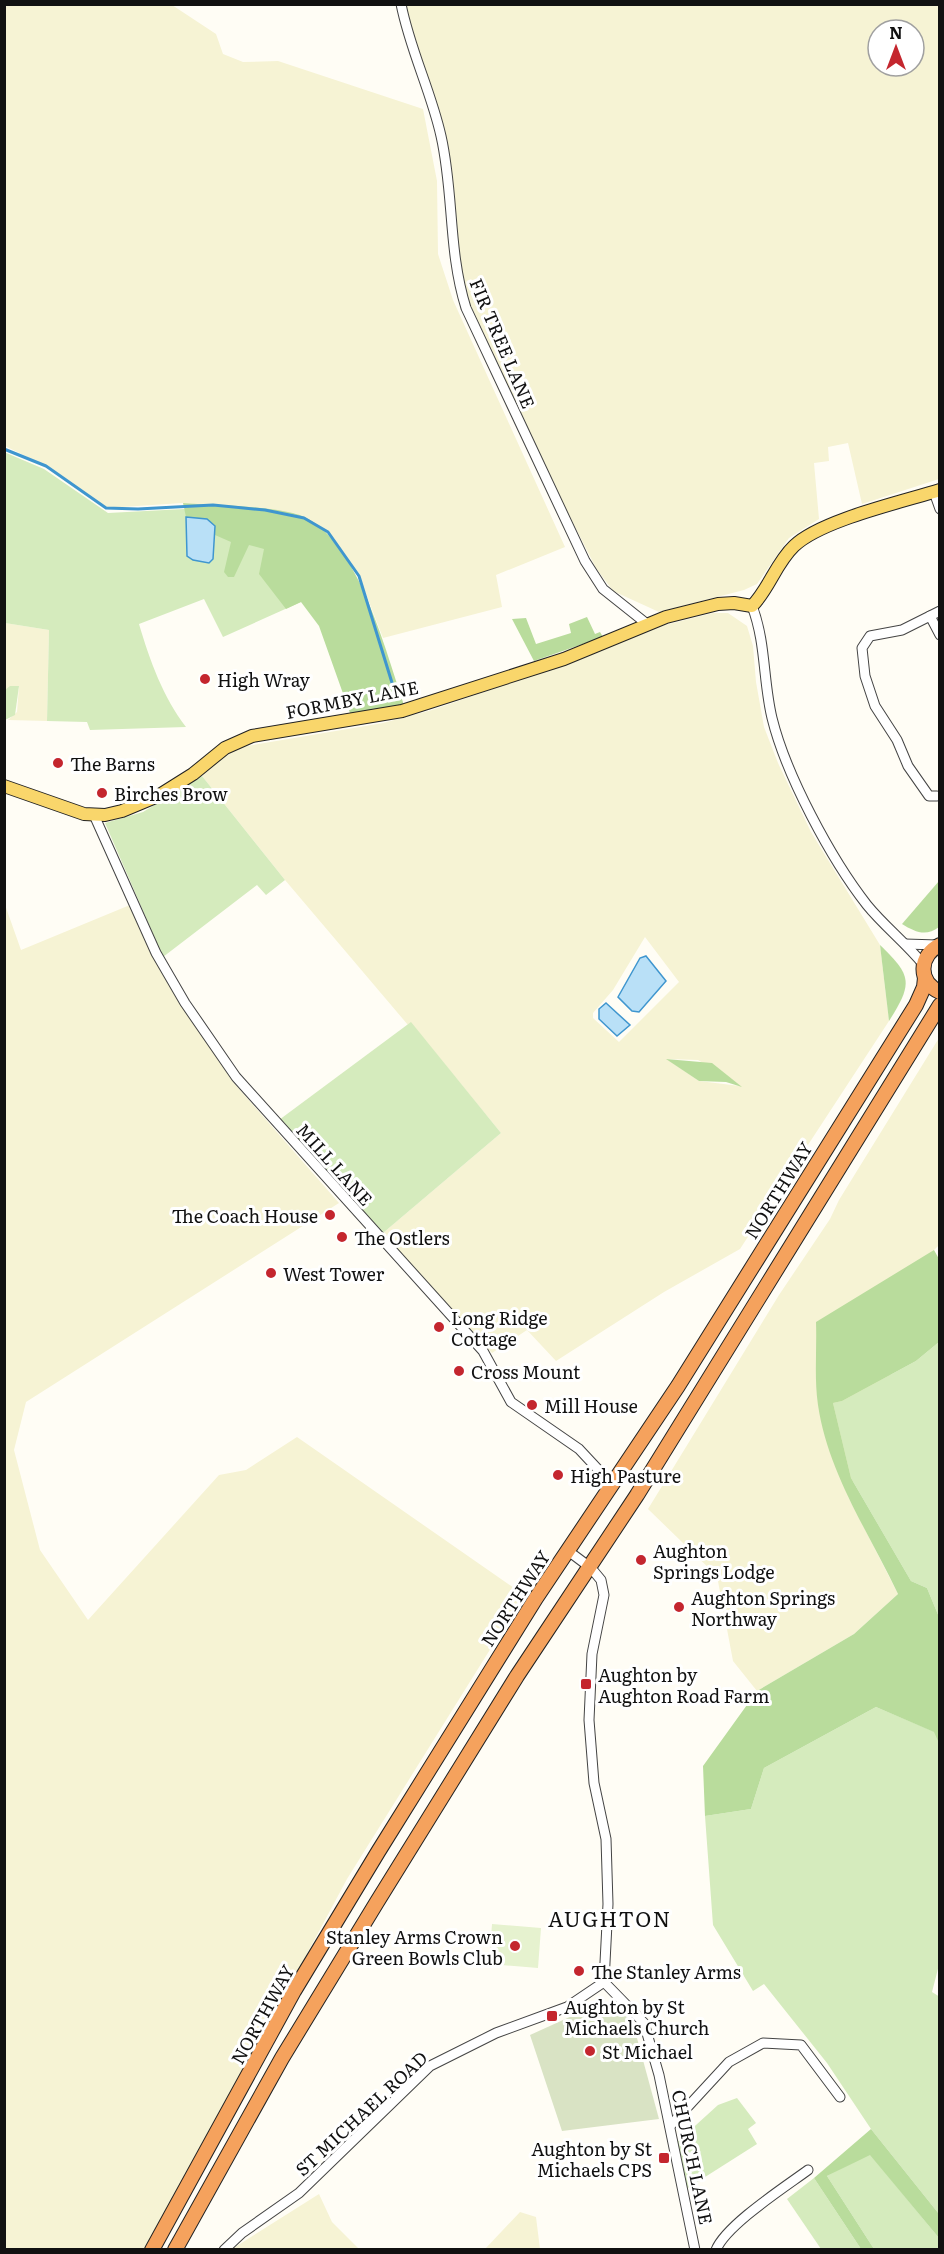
<svg xmlns="http://www.w3.org/2000/svg" width="944" height="2254" viewBox="0 0 944 2254" font-family="Literata,serif">
	<style>
		.farmland { fill: #f6f3d4; fill-rule: evenodd }
		.green { fill: #d5ebbd }
		.forest { fill: #b9dc9c }
		.cemetery { fill: #d9e3c4 }
		.pitch { fill: #e6f2cf }
		.water { fill: #b9e0f7; stroke: #3f96cf; stroke-width: 1.5 }
		.lines { fill: none; stroke-linecap: round; stroke-linejoin: round }
		.stream { stroke: #3f96cf; stroke-width: 3 }
		.minor-casing { stroke: #444; stroke-width: 11 }
		.major-casing { stroke: #222; stroke-width: 14 }
		.highway-casing { stroke: #222; stroke-width: 16 }
		.minor { stroke: #fff; stroke-width: 9 }
		.major { stroke: #f9d66b; stroke-width: 12 }
		.highway { stroke: #f5a25d; stroke-width: 14 }
		.poi-dot { fill: #c4262e; stroke: #fff; stroke-width: 2 }
		.labels { text-anchor: middle; dominant-baseline: central; stroke-width: 6; stroke-linejoin: round; paint-order: stroke }
		.street-label { font-size: 18px; fill: #111; stroke: #fff }
		.poi-label { font-size: 18px; fill: #111; stroke: #fff; text-anchor: start }
		.quarter-label { font-size: 21px; letter-spacing: 1.5px; fill: #111; stroke: #fff }
	</style>
	<rect width="100%" height="100%" fill="#fffdf5"/>
	<g class="farmland">
		<path d="M4,5H172L216,34L223,54L243,62L278,61L423,109L437,181L438,254L453,300L565,547L496,575L502,607L383,638L359,576L328,532L295,513L183,503L106,508L46,466L5,446Z"/>
		<path d="M401,5H939V479L862,504L848,443L828,447L829,461L814,463L819,519L789,538L757,584L744,590L659,612L613,591L596,568L568,513L547,483L466,308L448,174ZM878,30H914V66H878Z"/>
		<path d="M713,613H728L747,626L753,646L756,682L764,727L778,763L811,832L880,945L889,1021L740,1249L664,1292L556,1361L527,1330L492,1353L383,1233L501,1133L411,1023L408,1025L285,880L202,776L215,763L241,747L383,723L432,710L585,657L653,628ZM645,937L679,982L619,1042L593,1018V1013L613,990ZM667,1059L698,1060L740,1086L699,1081Z"/>
		<path d="M5,623L49,630L47,721L8,720L17,712L19,686L5,690Z"/>
		<path d="M4,902L21,950L130,905L147,943L178,1000L233,1082L339,1203L26,1402L14,1450L40,1550L88,1620L219,1475L246,1470L297,1437L524,1595L347,1879L149,2249H5Z"/>
		<path d="M939,1038V1245L934,1250L848,1496L898,1594L854,1634L757,1691L733,1661L717,1576L648,1509L779,1295L830,1219L839,1200Z"/>
		<path d="M319,2194L332,2222L359,2249H232Z"/>
		<path d="M520,2212L536,2217L540,2249H485Z"/>
	</g>
	<g class="green">
		<path d="M4,452L44,469L108,513L184,509L350,580L223,637L204,599L139,624C150,661 163,697 186,727L90,730L87,722L47,721L49,630L5,623Z"/>
		<path d="M10,686H19L15,715L5,720V690Z"/>
		<path d="M202,776L285,880L266,895L257,885L163,957L105,823L143,812Z"/>
		<path d="M411,1022L501,1133L383,1233L279,1120Z"/>
		<path d="M939,1342V1617L927,1588L911,1581L851,1478L833,1403L842,1401L916,1361Z"/>
		<path d="M876,1707L935,1732L940,1744V1961L932,1992L940,1997L939,2214L871,2129L827,2063L764,1984L753,1991L713,1925L705,1816L751,1809L764,1768Z"/>
		<path d="M737,2098L756,2123L748,2129L757,2144L683,2191L674,2145L718,2105Z"/>
		<path d="M870,2154L939,2238V2249H874L827,2176Z"/>
		<path d="M814,2178L861,2249H821L787,2199Z"/>
	</g>
	<g class="forest">
		<path d="M183,503C219,506 258,505 293,513C357,528 386,655 406,710L351,716L319,626L301,602L286,609L259,574L264,549L249,545L234,577H228L224,572L231,542L215,535V526L207,519L186,517Z"/>
		<path d="M587,617L595,634L600,632L603,637L534,661L512,619L526,618L536,644L571,633L569,624Z"/>
		<path d="M939,881V927C926,937 915,932 902,924Z"/>
		<path d="M880,945C912,976 913,983 889,1021Z"/>
		<path d="M666,1059L712,1063L742,1087L726,1082L699,1081Z"/>
		<path d="M934,1250L939,1259V1342L916,1361L842,1401L833,1403L851,1478L911,1581L927,1588L939,1617V1743L934,1732L876,1707L764,1768L751,1809L705,1816L703,1766L757,1691L854,1634L898,1594C869,1533 828,1473 818,1405C814,1378 817,1349 816,1322Z"/>
		<path d="M871,2129L939,2214V2238L870,2155L827,2176L874,2249H861L814,2178Z"/>
	</g>
	<path class="cemetery" d="M605,2001L631,2016L659,2119L562,2131L530,2035Z"/>
	<path class="pitch" d="M492,1924L541,1928L538,1968L489,1964Z"/>
	<g class="water">
		<path d="M186,517L207,519L215,526L213,559L209,563L193,560L187,556Z"/>
		<path d="M646,956L666,981L639,1012L632,1011L618,997L640,958Z"/>
		<path d="M606,1003L630,1025L617,1036L599,1019V1009Z"/>
	</g>
	<g class="lines">
		<path class="stream" d="M4,449L46,466L106,508L138,509L213,505L265,510L304,518L328,532L359,576L393,686"/>
		<g class="minor-casing">
			<g id="minor">
				<path d="M401,4C410,50 431,91 441,136C454,193 448,251 466,308L585,561L603,589L647,624"/>
				<path d="M934,492L940,509"/>
				<path d="M752,606C766,642 763,681 772,718C786,775 831,859 867,905C884,926 906,943 923,964"/>
				<path d="M930,616L940,635"/>
				<path d="M937,796H929L908,766L897,740L875,706L865,676L862,648L870,636L902,630L940,611"/>
				<path d="M94,815L156,953L185,1003L236,1077L483,1351L511,1402L579,1449L607,1479L616,1481"/>
				<path d="M905,944L938,945"/>
				<path d="M604,1982L644,2023L659,2075L695,2250"/>
				<path d="M670,2126L729,2062L763,2043L801,2045L840,2097"/>
				<path d="M224,2250L242,2233L299,2193L430,2066L496,2033L567,2007L604,1982L608,1904L606,1839L594,1783L589,1720L592,1654L604,1595L601,1580L591,1568L567,1550"/>
				<path d="M716,2250C726,2225 785,2187 808,2170"/>
			</g>
		</g>
		<g class="major-casing">
			<path id="major" d="M4,786L84,814L105,815L122,811L158,796L193,774L225,748L252,736L402,711L564,659L666,617L718,604L734,603L752,606C769,589 776,563 794,546C821,520 902,502 940,490"/>
		</g>
		<g class="highway-casing">
			<g id="highway">
				<path d="M940,945C919,955 917,982 940,992"/>
				<path d="M152,2250L294,1991L378,1852L536,1598L678,1386L916,1005L924,987L925,978"/>
				<path d="M175,2250L282,2058L377,1902L517,1676L637,1495L940,1005"/>
			</g>
		</g>
		<use href="#minor" class="minor"/>
		<use href="#major" class="major"/>
		<use href="#highway" class="highway"/>
	</g>
	<g class="poi-dot">
		<circle cx="205" cy="679" r="6"/>
		<circle cx="58" cy="763" r="6"/>
		<circle cx="102" cy="793" r="6"/>
		<circle cx="330" cy="1215" r="6"/>
		<circle cx="342" cy="1237" r="6"/>
		<circle cx="271" cy="1273" r="6"/>
		<circle cx="439" cy="1327" r="6"/>
		<circle cx="459" cy="1371" r="6"/>
		<circle cx="532" cy="1405" r="6"/>
		<circle cx="558" cy="1475" r="6"/>
		<circle cx="641" cy="1560" r="6"/>
		<circle cx="679" cy="1607" r="6"/>
		<rect x="580" y="1678" width="12" height="12" rx="3"/>
		<circle cx="515" cy="1946" r="6"/>
		<circle cx="579" cy="1971" r="6"/>
		<rect x="546" y="2010" width="12" height="12" rx="3"/>
		<circle cx="590" cy="2051" r="6"/>
		<rect x="658" y="2152" width="12" height="12" rx="3"/>
	</g>
	<g class="labels">
		<g class="street-label">
			<text transform="translate(503 343) rotate(67)">FIR TREE LANE</text>
			<text transform="translate(352 699) rotate(-11)">FORMBY LANE</text>
			<text transform="translate(335 1164) rotate(48)">MILL LANE</text>
			<text transform="translate(778 1190) rotate(-58)">NORTHWAY</text>
			<text transform="translate(515 1598) rotate(-57)">NORTHWAY</text>
			<text transform="translate(262 2014) rotate(-61)">NORTHWAY</text>
			<text transform="translate(361 2113) rotate(-43)">ST MICHAEL ROAD</text>
			<text transform="translate(693 2157) rotate(78)">CHURCH LANE</text>
		</g>
		<g class="poi-label">
			<text x="217" y="679">High Wray</text>
			<text x="70" y="763">The Barns</text>
			<text x="114" y="793">Birches Brow</text>
			<text x="318" y="1215" text-anchor="end">The Coach House</text>
			<text x="354" y="1237">The Ostlers</text>
			<text x="283" y="1273">West Tower</text>
			<text x="451" y="1317">Long Ridge<tspan x="451" dy="21">Cottage</tspan></text>
			<text x="471" y="1371">Cross Mount</text>
			<text x="544" y="1405">Mill House</text>
			<text x="570" y="1475">High Pasture</text>
			<text x="653" y="1550">Aughton<tspan x="653" dy="21">Springs Lodge</tspan></text>
			<text x="691" y="1597">Aughton Springs<tspan x="691" dy="21">Northway</tspan></text>
			<text x="598" y="1674">Aughton by<tspan x="598" dy="21">Aughton Road Farm</tspan></text>
			<text x="503" y="1936" text-anchor="end">Stanley Arms Crown<tspan x="503" dy="21">Green Bowls Club</tspan></text>
			<text x="591" y="1971">The Stanley Arms</text>
			<text x="564" y="2006">Aughton by St<tspan x="564" dy="21">Michaels Church</tspan></text>
			<text x="602" y="2051">St Michael</text>
			<text x="652" y="2148" text-anchor="end">Aughton by St<tspan x="652" dy="21">Michaels CPS</tspan></text>
		</g>
		<g class="quarter-label">
			<text x="610" y="1917">AUGHTON</text>
		</g>
	</g>
	<rect width="944" height="2254" fill="none" stroke="#111111" stroke-width="12"/>
	<g transform="translate(896 48)"><circle r="28" fill="#ffffff" stroke="#a0a0a0" stroke-width="1.5"/>
	<path d="M0-4.5L10 22L0 15L-10 22Z" fill="#c4262e"/>
	<text y="-9" font-size="16" font-weight="bold" text-anchor="middle" fill="#111111">N</text>
	</g>
</svg>
